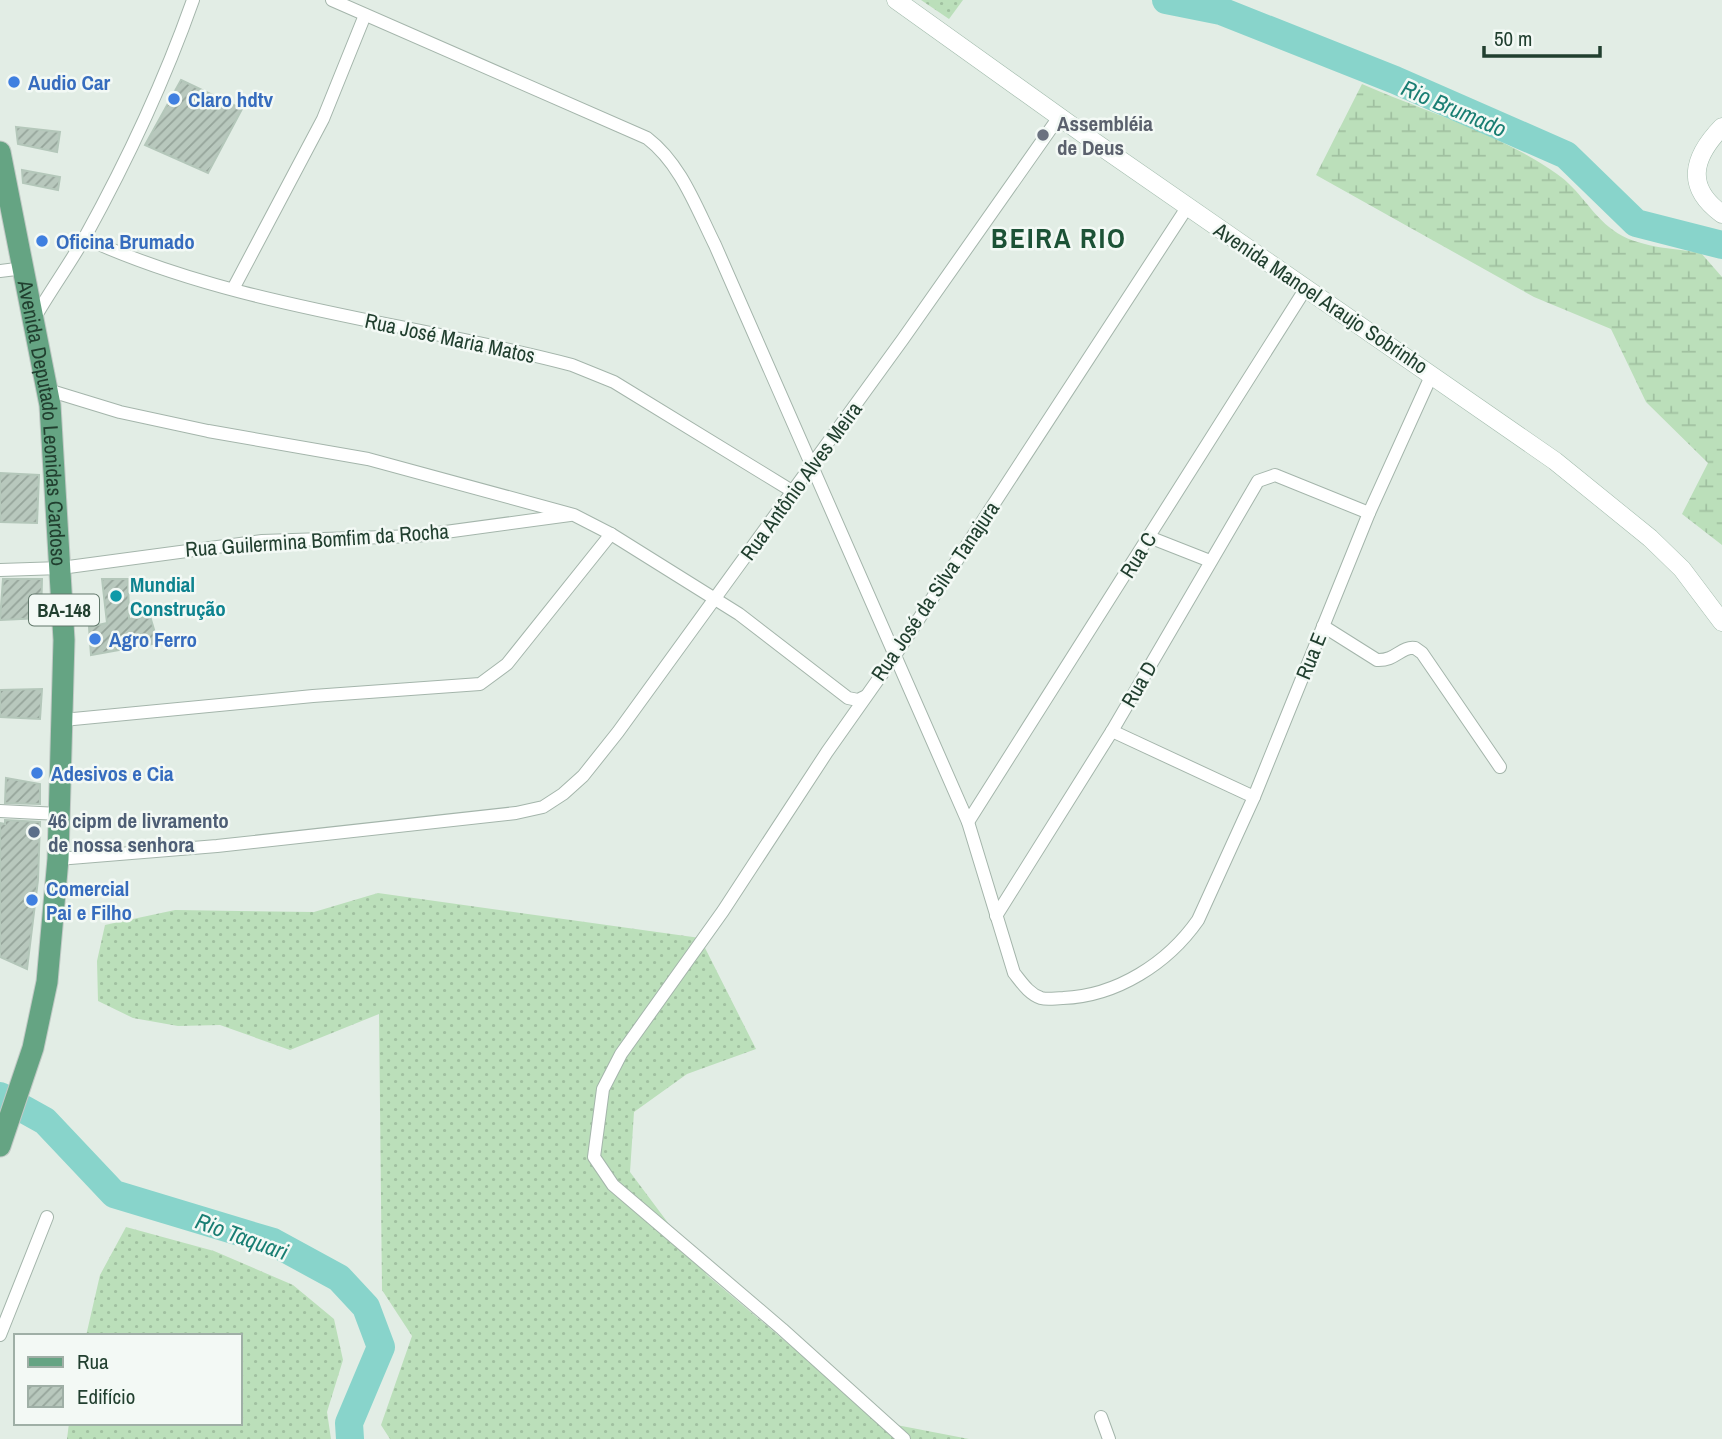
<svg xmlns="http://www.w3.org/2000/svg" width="1722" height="1439" viewBox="0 0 1722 1439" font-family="'Archivo Narrow',sans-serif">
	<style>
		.grass { fill: url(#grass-dots) }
		.wetland { fill: url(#wetland-marsh) }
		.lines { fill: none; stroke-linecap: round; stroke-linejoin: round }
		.river { stroke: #88d4cb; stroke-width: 28 }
		.building { fill: url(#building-hatch); stroke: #b4c7ba; stroke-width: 2 }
		.street-casing { stroke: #a4b5ab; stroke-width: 14 }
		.secondary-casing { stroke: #a3bcad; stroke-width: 19 }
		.primary-casing { stroke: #c1c9c5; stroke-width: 23 }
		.street { stroke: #fff; stroke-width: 12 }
		.secondary { stroke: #fff; stroke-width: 18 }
		.primary { stroke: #65a483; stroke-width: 21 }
		.shop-dot { fill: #3f7fe0; stroke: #f3f9f5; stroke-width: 2.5 }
		.worship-dot { fill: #6b7280; stroke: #f3f9f5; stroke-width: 2.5 }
		.culture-dot { fill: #0f9aa8; stroke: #f3f9f5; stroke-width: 2.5 }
		.service-dot { fill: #5c6f8a; stroke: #f3f9f5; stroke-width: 2.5 }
		.labels { text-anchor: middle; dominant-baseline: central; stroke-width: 5; stroke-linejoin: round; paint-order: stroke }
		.shield { fill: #f3f9f5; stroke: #60776a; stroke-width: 2 }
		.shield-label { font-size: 19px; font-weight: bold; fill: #213f2f }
		.shop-label { font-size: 21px; font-weight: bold; fill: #366cbe; stroke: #f3f9f5; text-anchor: start }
		.worship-label { font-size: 21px; font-weight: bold; fill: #5b616d; stroke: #f3f9f5; text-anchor: start }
		.street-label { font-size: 21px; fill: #213f2f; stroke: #f3f9f5 }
		.culture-label { font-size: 21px; font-weight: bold; fill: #0d838f; stroke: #f3f9f5; text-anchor: start }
		.service-label { font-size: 21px; font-weight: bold; fill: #4e5e75; stroke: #f3f9f5; text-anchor: start }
		.water-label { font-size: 23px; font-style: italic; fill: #197e73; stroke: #f3f9f5 }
		.district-label { font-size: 28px; font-weight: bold; letter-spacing: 2px; fill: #1c5236; stroke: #f3f9f5 }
	</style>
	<defs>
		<pattern id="grass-dots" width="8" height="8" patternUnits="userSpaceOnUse" patternTransform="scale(1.75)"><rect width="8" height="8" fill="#bbdfba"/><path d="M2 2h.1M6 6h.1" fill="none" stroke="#a0c0a0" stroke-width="1.8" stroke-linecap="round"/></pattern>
		<pattern id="wetland-marsh" width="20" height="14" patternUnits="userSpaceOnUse" patternTransform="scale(1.75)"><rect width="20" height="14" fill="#bbdfba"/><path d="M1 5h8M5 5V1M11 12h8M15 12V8" fill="none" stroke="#a0c0a0"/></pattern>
		<pattern id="building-hatch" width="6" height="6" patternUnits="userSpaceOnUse" patternTransform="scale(1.75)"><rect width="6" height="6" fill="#b8c8bd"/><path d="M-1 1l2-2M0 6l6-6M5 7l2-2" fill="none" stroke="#95a49a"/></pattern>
	</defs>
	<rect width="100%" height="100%" fill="#e2ede5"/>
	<g class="grass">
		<path d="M921,0H963L949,19Z"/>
		<path d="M378,893L700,938L756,1049L687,1074L634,1112L630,1172L707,1275L881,1422L969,1439H390L381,1425L412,1336L382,1290L379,1014L290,1050L220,1025L178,1026L133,1018L98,1001L97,961L105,925L175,910L314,912Z"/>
		<path d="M126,1227L214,1251L293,1285L334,1319L343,1360L327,1412L331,1439H67L69,1423H240V1336H86L100,1275Z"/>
	</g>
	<path class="wetland" d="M1362,84C1426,112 1499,133 1557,174C1579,189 1592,215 1613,230C1637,248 1673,248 1701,253L1722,277V545L1682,514L1708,463L1646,402L1611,329L1534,297L1316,175Z"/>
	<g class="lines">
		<g class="river">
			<path d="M1166,0L1221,11L1395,80L1566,155L1636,223L1722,245"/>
			<path d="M0,1096L45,1121L114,1194L273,1242L339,1278L366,1307L381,1347L349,1423L350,1439"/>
		</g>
	</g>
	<g class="building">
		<path d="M181,80L242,109L208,173L145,145Z"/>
		<path d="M16,127L60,132L57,152L18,144Z"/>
		<path d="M22,170L60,177L58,190L23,183Z"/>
		<path d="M0,473L39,475L37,523L0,522Z"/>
		<path d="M3,579H42L41,618L0,620Z"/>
		<path d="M102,579H128L129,619L150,616L158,643L91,655L89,627L107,623Z"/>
		<path d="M42,689L40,719L0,717V690Z"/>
		<path d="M6,778L40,784V804L5,803Z"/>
		<path d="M5,820L40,822L38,880L27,969L0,957V823L5,824Z"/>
	</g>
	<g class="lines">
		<g class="street-casing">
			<g id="street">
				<path d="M332,0L647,138C681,164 696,207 715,245L968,822L1014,973C1022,983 1029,994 1041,998C1048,1000 1056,998 1063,998C1117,996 1168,963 1198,920L1254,797L1369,513L1432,374"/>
				<path d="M85,238C238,308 410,322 572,365L614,382L792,491"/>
				<path d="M0,271L24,268"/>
				<path d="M233,289L323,119L365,15"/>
				<path d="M34,319C50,291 69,265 85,237C127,161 164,82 193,0"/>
				<path d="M48,390L120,412L208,431L368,459L574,515L611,534L739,614L848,698L858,700L864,697"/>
				<path d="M1149,537L1210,561"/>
				<path d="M0,570L61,568L262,541L416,536L570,515"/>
				<path d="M1323,626L1377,660C1396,661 1401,646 1415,648L1422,653L1500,767"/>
				<path d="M63,720L313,696L480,684L507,664L611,534"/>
				<path d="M1112,731L1254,797"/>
				<path d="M0,811L59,814"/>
				<path d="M968,822L1306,288"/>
				<path d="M58,859L217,846L516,813L543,807L563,794L583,776L618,732L903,339L1059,117"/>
				<path d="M996,916L1112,731L1258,481L1275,475L1369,513"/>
				<path d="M0,1335L47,1217"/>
				<path d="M1101,1417L1109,1439"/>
				<path d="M904,1439L782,1329L613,1185L594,1157L603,1089L621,1054L723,911L827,752L894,657L1188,206"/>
			</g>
		</g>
		<g class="secondary-casing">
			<g id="secondary">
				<path d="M896,0L1096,143L1555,461L1650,538L1682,569L1722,622"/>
				<path d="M1722,127C1692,158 1685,187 1722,214"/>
			</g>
		</g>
		<g class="primary-casing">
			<g id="primary">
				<path id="s1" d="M0,152L50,405L64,640L58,859L47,982L33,1048L0,1146"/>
			</g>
		</g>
		<use href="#street" class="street"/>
		<use href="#secondary" class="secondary"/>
		<use href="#primary" class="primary"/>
	</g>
	<g class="shop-dot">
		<circle cx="14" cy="82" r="7"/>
		<circle cx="174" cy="99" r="7"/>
		<circle cx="42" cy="241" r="7"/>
		<circle cx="95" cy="639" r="7"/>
		<circle cx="37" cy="773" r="7"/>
		<circle cx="32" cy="900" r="7"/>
	</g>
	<circle class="worship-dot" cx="1043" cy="135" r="7"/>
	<circle class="culture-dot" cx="116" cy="596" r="7"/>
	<circle class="service-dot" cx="34" cy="832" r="7"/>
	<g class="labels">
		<rect class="shield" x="29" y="594.5" width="70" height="31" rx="5"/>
		<g class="shield-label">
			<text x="64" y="610">BA-148</text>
		</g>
		<g class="shop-label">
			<text x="28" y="82">Audio Car</text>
			<text x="188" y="99">Claro hdtv</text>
			<text x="56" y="241">Oficina Brumado</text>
			<text x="109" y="639">Agro Ferro</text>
			<text x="51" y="773">Adesivos e Cia</text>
			<text x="46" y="888">Comercial<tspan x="46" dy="24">Pai e Filho</tspan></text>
		</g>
		<g class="worship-label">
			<text x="1057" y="123">Assembléia<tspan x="1057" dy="24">de Deus</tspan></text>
		</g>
		<g class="street-label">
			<text transform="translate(1321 298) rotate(34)">Avenida Manoel Araujo Sobrinho</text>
			<text transform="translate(450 338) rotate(12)">Rua José Maria Matos</text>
			<text stroke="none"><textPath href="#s1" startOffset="275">Avenida Deputado Leonidas Cardoso</textPath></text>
			<text transform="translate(801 481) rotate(-54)">Rua Antônio Alves Meira</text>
			<text transform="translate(317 540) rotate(-4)">Rua Guilermina Bomfim da Rocha</text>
			<text transform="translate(1138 555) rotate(-58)">Rua C</text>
			<text transform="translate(935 591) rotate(-56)">Rua José da Silva Tanajura</text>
			<text transform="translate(1311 656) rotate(-68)">Rua E</text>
			<text transform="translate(1139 684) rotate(-60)">Rua D</text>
		</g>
		<g class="culture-label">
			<text x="130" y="584">Mundial<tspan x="130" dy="24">Construção</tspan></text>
		</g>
		<g class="service-label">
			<text x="48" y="820">46 cipm de livramento<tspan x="48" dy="24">de nossa senhora</tspan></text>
		</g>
		<g class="water-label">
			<text transform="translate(1454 108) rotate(23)">Rio Brumado</text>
			<text transform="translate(242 1236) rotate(20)">Rio Taquari</text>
		</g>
		<g class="district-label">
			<text x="1059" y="238">BEIRA RIO</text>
		</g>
	</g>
	<rect x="14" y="1334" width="228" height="91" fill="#f3f9f5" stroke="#9fafa6" stroke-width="2"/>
	<rect x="28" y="1357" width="35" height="10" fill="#65a483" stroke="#9fafa6" stroke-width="2"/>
	<text x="77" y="1369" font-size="21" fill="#213f2f">Rua</text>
	<rect x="28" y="1386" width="35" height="21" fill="url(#building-hatch)" stroke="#9fafa6" stroke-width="2"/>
	<text x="77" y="1404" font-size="21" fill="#213f2f">Edifício</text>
	<path d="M1484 46v10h116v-10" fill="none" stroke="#213f2f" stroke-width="3.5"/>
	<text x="1494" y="46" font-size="21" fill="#213f2f" stroke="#f3f9f5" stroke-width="5" paint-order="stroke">50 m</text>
</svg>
